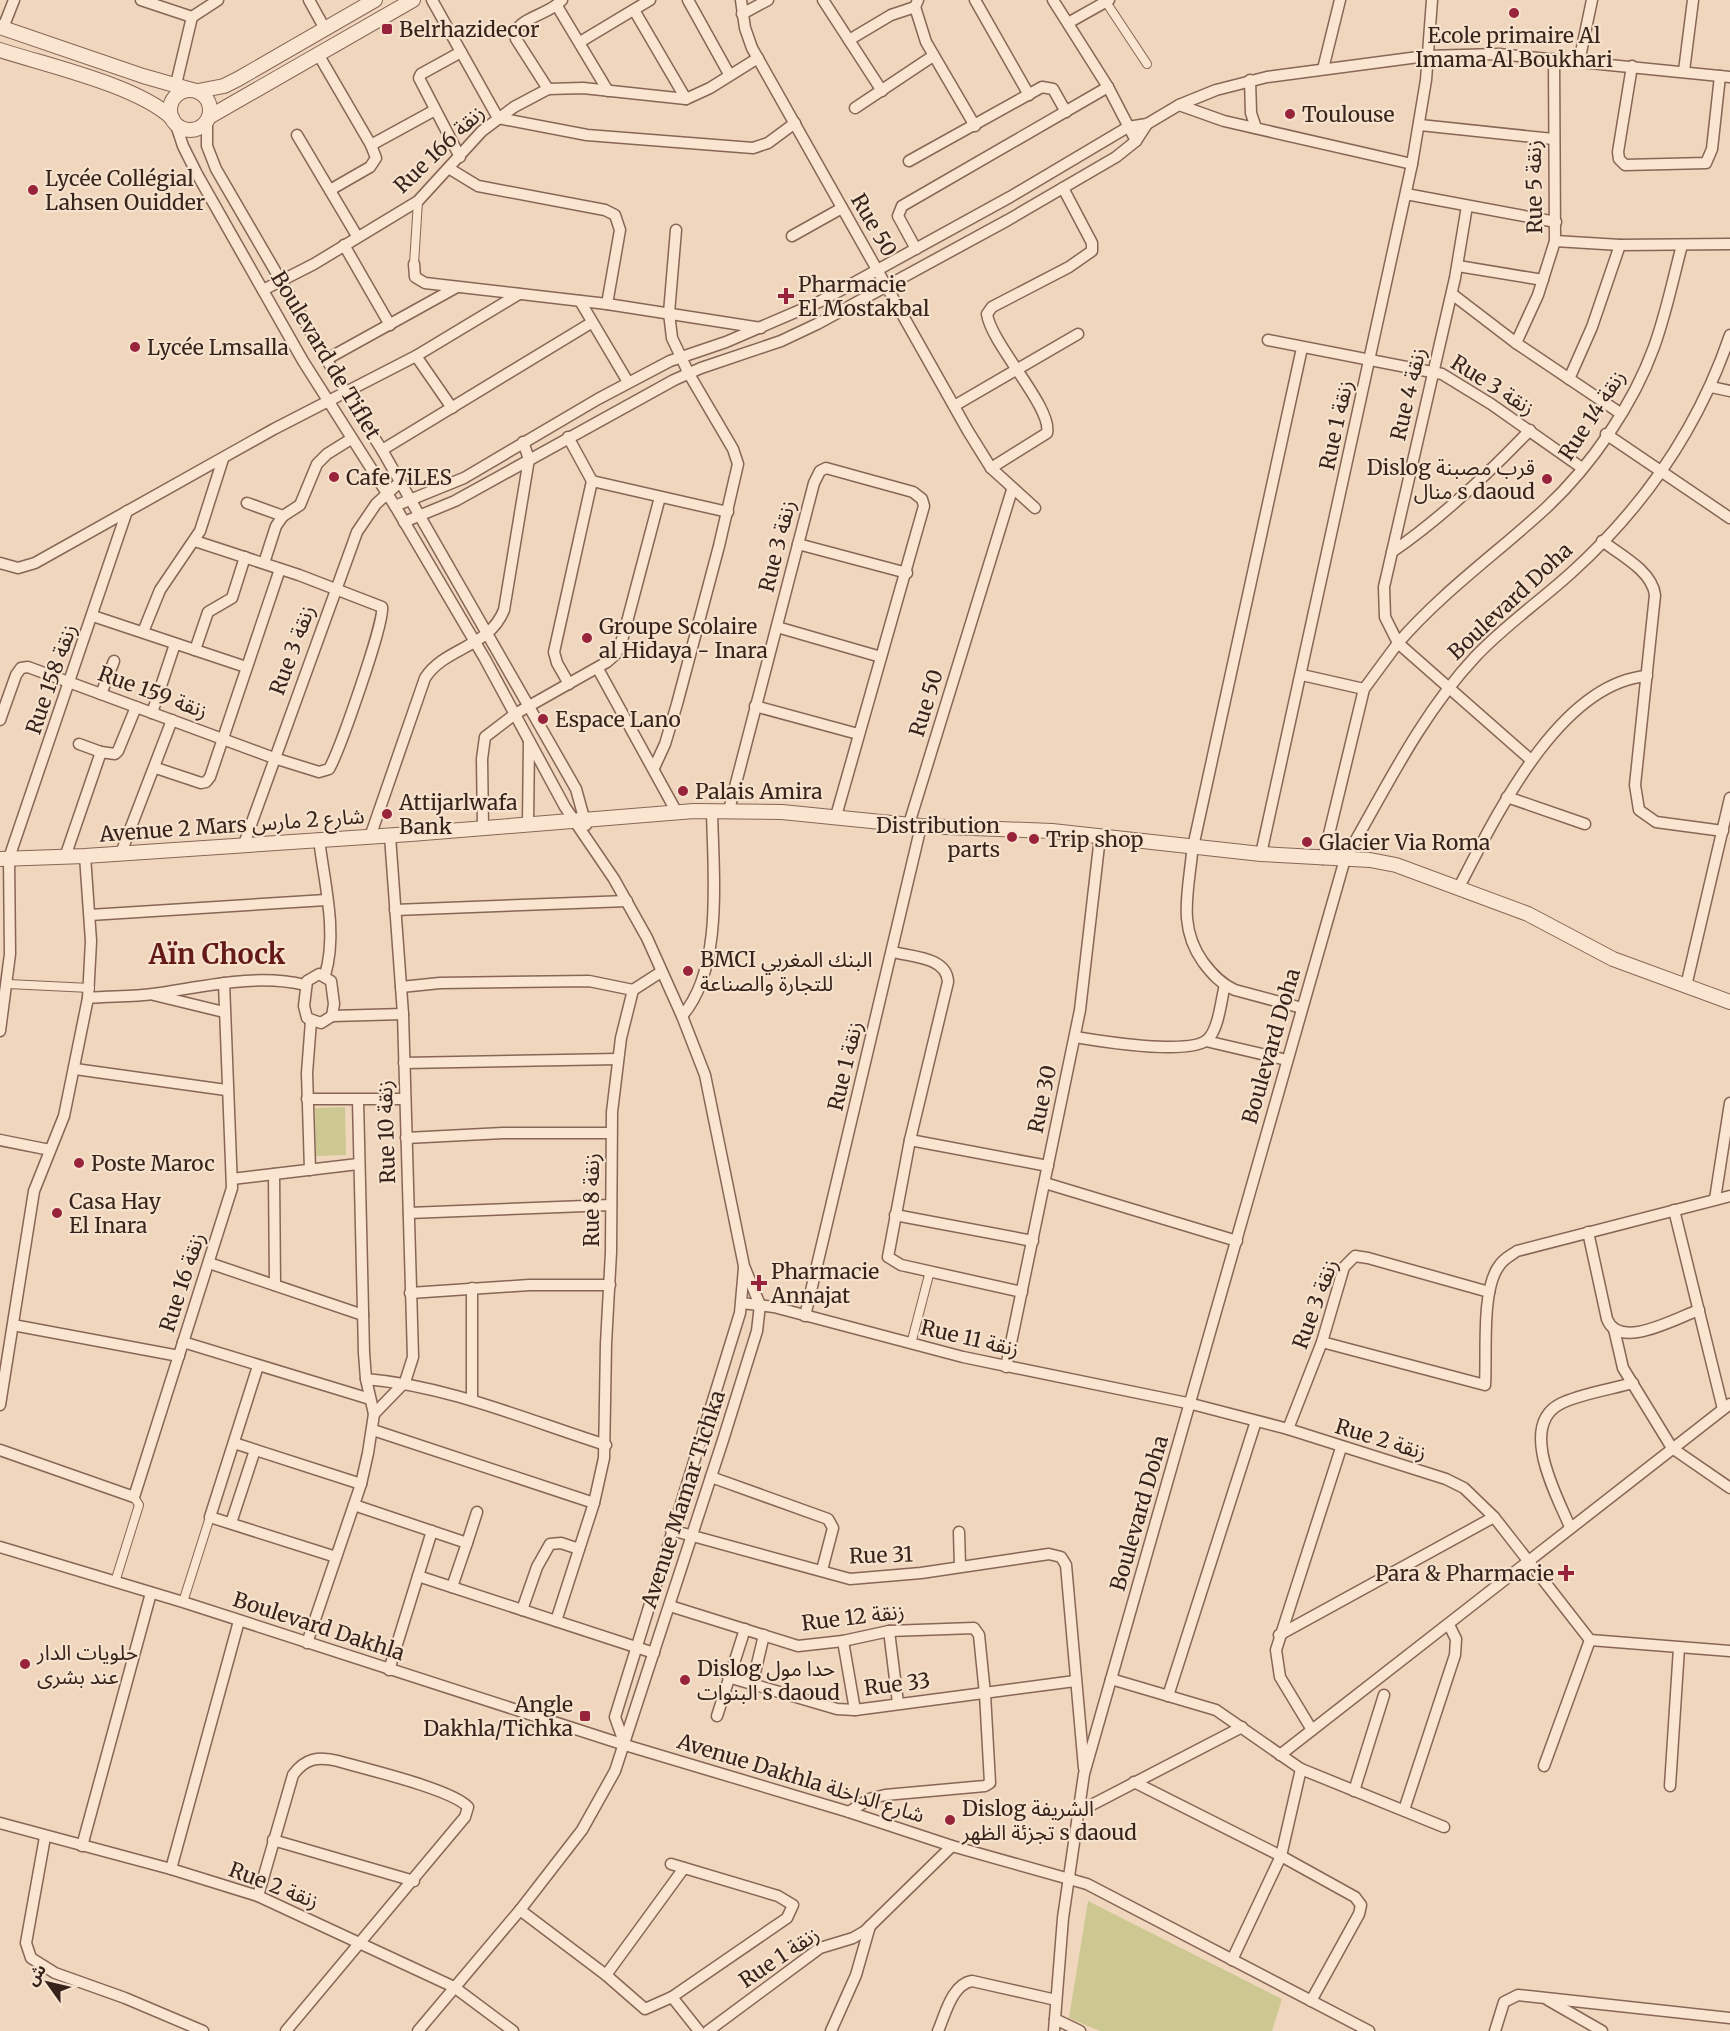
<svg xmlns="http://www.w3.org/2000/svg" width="1730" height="2031" viewBox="0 0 1730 2031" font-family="Merriweather,'Noto Sans Arabic',serif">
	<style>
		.green { fill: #cdc891 }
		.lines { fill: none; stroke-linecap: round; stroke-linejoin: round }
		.pedestrian-casing { stroke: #876656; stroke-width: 10 }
		.minor-casing { stroke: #876656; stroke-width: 13 }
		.tertiary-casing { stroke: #876656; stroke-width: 16 }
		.pedestrian { stroke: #fae5d0; stroke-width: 8 }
		.minor { stroke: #fae5d0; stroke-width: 10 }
		.tertiary { stroke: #fae5d0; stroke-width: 14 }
		.poi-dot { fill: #98243c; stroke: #f6e2cd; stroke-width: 2 }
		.labels { text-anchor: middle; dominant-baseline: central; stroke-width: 4.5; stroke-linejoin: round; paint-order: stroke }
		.poi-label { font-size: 21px; fill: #36231b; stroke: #f6e2cd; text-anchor: start }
		.street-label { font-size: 21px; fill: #36231b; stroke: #f6e2cd }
		.district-label { font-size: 27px; font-weight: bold; fill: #641a19; stroke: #f6e2cd }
	</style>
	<rect width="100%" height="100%" fill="#efd6bd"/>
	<g class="green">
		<path d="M345,1107L346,1155L316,1156L315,1108Z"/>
		<path d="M1088,1901L1282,1999L1272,2031H1100L1069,2018Z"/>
	</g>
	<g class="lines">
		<g class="pedestrian-casing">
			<g id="pedestrian">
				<path d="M1106,2L1147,64"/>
				<path d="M414,264L418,201"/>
				<path d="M8,984L90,988"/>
				<path d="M911,1344L930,1271"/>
				<path d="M115,1582L139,1505L134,1497"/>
				<path d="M183,1602L210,1517"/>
			</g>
		</g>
		<g class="minor-casing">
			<g id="minor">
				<path d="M141,0L192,17L218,0"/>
				<path d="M309,0L325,29"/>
				<path d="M432,0L498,118L587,135L753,148L768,143L795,123"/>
				<path d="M688,0L729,74"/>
				<path d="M741,0L745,28L752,48L968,431L991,468L1035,508"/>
				<path d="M823,0L882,91"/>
				<path d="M975,0L1029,95"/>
				<path d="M1053,0L1108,87L1136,141"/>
				<path d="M557,6L608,91"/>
				<path d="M915,7L926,42L975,126"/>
				<path d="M634,10L686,99"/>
				<path d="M742,14L768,0"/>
				<path d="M1068,23L1109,0"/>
				<path d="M3,28L14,0"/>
				<path d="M849,40L891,15L915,7L918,0"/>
				<path d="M580,42L650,0"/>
				<path d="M318,54L371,145L376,158L370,167L330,190"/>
				<path d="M1579,62L1592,0"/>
				<path d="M1632,66L1618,152L1619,159L1625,165L1706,163L1712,149L1720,76"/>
				<path d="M1323,69L1340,0"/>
				<path d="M1684,71L1693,0"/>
				<path d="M1250,80L1251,113L1256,128"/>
				<path d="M548,89L516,39L515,32C524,16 550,14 562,0"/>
				<path d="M177,95V80L192,17"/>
				<path d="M1179,105L1224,121L1412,164"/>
				<path d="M855,108L933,56"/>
				<path d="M207,121V146L216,169L349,398L382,450L576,789L586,825"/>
				<path d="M176,125L183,146L197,174L303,361L395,506L485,659L565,807L614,879L647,938L682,1016L705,1075L744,1266L760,1305L757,1331L723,1440L615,1771L582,1830L520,1910L418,2031"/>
				<path d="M1420,125L1553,139"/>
				<path d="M297,135L357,236"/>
				<path d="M371,145L435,110"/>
				<path d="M460,157L419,78L421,74L461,52"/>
				<path d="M909,161L1042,87L1053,89L1066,112"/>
				<path d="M450,169L478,186L605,210L615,215L620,230L607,304"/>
				<path d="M1406,194L1556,222"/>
				<path d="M792,236L842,208"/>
				<path d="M1555,241L1620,245L1730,244"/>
				<path d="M344,245L390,325"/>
				<path d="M916,249L898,216L902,206L1108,87"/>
				<path d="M414,264L415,277L425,283L607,304L761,328"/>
				<path d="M1458,266L1543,280"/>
				<path d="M263,290L314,264L418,201L482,131L514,107L548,89L583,88L686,99L710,88L758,58"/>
				<path d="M1452,294L1516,343L1620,413"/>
				<path d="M580,301L628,382"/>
				<path d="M1268,340L1442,374L1491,404L1582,468"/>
				<path d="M1516,343L1538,295L1555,241L1554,59"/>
				<path d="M416,356L452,408"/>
				<path d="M327,359L457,287"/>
				<path d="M1569,379L1592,327L1620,245"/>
				<path d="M1711,387L1730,391"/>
				<path d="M954,406L1078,334"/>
				<path d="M1606,434L1730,518"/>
				<path d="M568,437L592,481"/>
				<path d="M382,450L591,323"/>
				<path d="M991,468L1047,433C1053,408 991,344 987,314L992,307L1069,267L1092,251V243L1063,188"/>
				<path d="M592,481L728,512"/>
				<path d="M247,503L283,516"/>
				<path d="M395,506L464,478L598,399L670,361L726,342L819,302L1010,197L1128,127L1147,124L1179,105L1216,90L1267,77L1426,56L1499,54L1730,77"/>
				<path d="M404,522L455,501L674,380L701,368L781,341L817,324L1008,220L1116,157L1136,141L1147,124"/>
				<path d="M1602,541C1621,555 1652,571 1655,595L1635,785L1639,810L1656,822L1723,831"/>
				<path d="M798,544L907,573"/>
				<path d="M1392,552C1443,517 1487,475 1530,430"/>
				<path d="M0,563L18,568L35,563L274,429L416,356L519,294"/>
				<path d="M264,563L276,526L283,516L300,505L317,464L327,454L351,439"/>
				<path d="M93,616L246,667"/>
				<path d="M777,627L881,657"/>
				<path d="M143,632L160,590L200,531L223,459"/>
				<path d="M195,650L208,612L232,598L245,557"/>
				<path d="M598,669L676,811"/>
				<path d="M1302,675L1364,689"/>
				<path d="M569,684L557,663L554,652L592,481"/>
				<path d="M101,694L114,661"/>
				<path d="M755,706L858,734"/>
				<path d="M152,713L175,644"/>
				<path d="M0,720L16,675L21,668L28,667L274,758L319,772L329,769C339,752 385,622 382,607L299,575L195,541"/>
				<path d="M79,744L101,752"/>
				<path d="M1531,760L1398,643C1442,592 1496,554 1546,508C1591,466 1633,405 1654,347C1666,314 1673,279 1682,245"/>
				<path d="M156,768L201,783L206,782L210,777L280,569"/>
				<path d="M654,768L665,744L677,704L719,546L738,464L733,449L689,374L672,338L669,313L676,230"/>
				<path d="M1507,797L1585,824"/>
				<path d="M729,810L814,483L820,471L826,468L913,492L922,499L924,506L836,816"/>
				<path d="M528,824L529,741"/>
				<path d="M909,824L1012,490"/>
				<path d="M483,827L482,759L485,737L515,714L607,662L616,654L623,637L660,497"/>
				<path d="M370,837L425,678C445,647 489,648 504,610L529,459L523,442"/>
				<path d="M319,839C324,882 338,933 325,975"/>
				<path d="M244,844L357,532L376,504L400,482"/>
				<path d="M1193,847L1302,348"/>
				<path d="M121,853L172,720"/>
				<path d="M1192,853C1188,894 1178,927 1203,962C1212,974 1221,984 1235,990L1302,1008"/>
				<path d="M1261,854L1412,164L1426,80L1432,0"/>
				<path d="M65,857L101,752L115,754L118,751L136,707"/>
				<path d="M1323,859L1364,689L1398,643L1385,617L1384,587L1455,278L1467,206"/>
				<path d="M1459,887C1495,818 1559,683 1647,676"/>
				<path d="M395,910L627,901"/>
				<path d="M90,915L326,900"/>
				<path d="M893,952C912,957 947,957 948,982L910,1140L888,1257L901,1265L1022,1292"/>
				<path d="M319,974L331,981L334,1004L332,1016L321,1023L307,1018L304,1006L307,981Z"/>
				<path d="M1686,986L1730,798"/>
				<path d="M401,987L440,983L589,981L633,990"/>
				<path d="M154,995L224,1012"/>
				<path d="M88,998C110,996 132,997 153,994C203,987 256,973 305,985"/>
				<path d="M332,1016L403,1014"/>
				<path d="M682,1016C724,968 713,872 712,810"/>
				<path d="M0,1031L10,954L9,858L127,511"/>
				<path d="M1075,1037C1099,1041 1192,1056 1208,1039C1219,1028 1221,1000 1225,985"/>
				<path d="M1206,1041L1287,1060"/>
				<path d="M404,1063L618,1059"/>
				<path d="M75,1069L226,1090"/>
				<path d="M307,1099H405"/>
				<path d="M406,1138L503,1133H610"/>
				<path d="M0,1140L50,1150"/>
				<path d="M910,1140L1048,1166"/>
				<path d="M310,1170L307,1073L311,1021"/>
				<path d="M274,1174L275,1285"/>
				<path d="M232,1179L358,1164"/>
				<path d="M1045,1183L1237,1241"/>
				<path d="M1715,1199L1730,1103"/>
				<path d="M1674,1210L1723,1409"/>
				<path d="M409,1213L611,1205"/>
				<path d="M895,1215L1033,1241"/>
				<path d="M1588,1232L1607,1319C1619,1351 1676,1318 1699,1310"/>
				<path d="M209,1263L363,1315"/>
				<path d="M410,1293L529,1285H610"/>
				<path d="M742,1303L774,1307L963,1357L1192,1404L1288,1429L1446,1479L1464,1488L1494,1517L1590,1640L1730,1651"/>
				<path d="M805,1316L921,826"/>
				<path d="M13,1325L179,1356"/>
				<path d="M1614,1329L1623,1368L1672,1448L1730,1488"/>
				<path d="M183,1342L370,1399"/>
				<path d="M1322,1342L1485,1385C1487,1354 1481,1290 1499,1266C1503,1259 1510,1256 1517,1251L1730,1196"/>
				<path d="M258,1366L210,1517L336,1557"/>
				<path d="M1006,1367L1080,1010L1100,837"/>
				<path d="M366,1379C449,1386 527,1420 606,1445"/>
				<path d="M472,1400V1288"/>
				<path d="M0,1405L34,1191L64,1116L88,998L91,941L85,856"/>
				<path d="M374,1414L405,1382L413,1357L403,1014L390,836"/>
				<path d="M1288,1429L1322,1342L1344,1267L1355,1256L1368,1258L1489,1292"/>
				<path d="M373,1430L594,1503"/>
				<path d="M234,1443L361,1484"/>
				<path d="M0,1450L134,1497L232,1188L224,983"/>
				<path d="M711,1477L828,1519L833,1528L822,1570"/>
				<path d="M354,1505L467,1543L452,1587"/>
				<path d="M231,1523L255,1450"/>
				<path d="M1570,1527C1557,1496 1518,1426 1560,1404C1579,1394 1612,1389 1633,1383"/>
				<path d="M671,1530L850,1579L921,1573L1049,1554L1061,1557L1066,1565L1084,1768"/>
				<path d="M959,1532L960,1566"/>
				<path d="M467,1543L477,1512"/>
				<path d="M0,1547L183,1602L625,1745L849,1812L952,1846L1087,1884L1369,2031"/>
				<path d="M418,1576L654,1653"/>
				<path d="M670,1606L798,1646L843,1641L889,1631L974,1628L979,1635L985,1694L990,1783L985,1786L885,1795L869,1799L849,1812"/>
				<path d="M522,1610L537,1567L550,1544L561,1543L579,1549"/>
				<path d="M556,1621L594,1503L604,1458L606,1344L611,1252L612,1112L621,1038L633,990L661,972"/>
				<path d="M889,1631L898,1703"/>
				<path d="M1279,1635L1494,1517"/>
				<path d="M843,1641L855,1710"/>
				<path d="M307,1643L361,1484L368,1453L374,1414L366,1379L364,1353L358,1100"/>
				<path d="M389,1670L432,1531"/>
				<path d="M728,1677L837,1709L855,1710L1075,1681"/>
				<path d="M1111,1679L1216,1710L1301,1769L1444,1827"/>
				<path d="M752,1685L764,1635"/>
				<path d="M1168,1696L1256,1421"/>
				<path d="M717,1716L745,1629"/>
				<path d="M1312,1730L1280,1677L1276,1650L1341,1448"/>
				<path d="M625,1745L615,1717L740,1313L744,1268"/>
				<path d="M1280,1755L1730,1404"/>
				<path d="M1544,1766L1590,1640"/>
				<path d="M1134,1782L1281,1856L1355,1897L1361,1905L1359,1914L1311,2001"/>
				<path d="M1670,1786L1679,1648"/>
				<path d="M1354,1791L1384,1695"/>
				<path d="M1404,1810L1455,1655L1456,1639L1449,1625"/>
				<path d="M1078,1812L1242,1727"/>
				<path d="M0,1823L171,1869L258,1896L454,1987L513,2031"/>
				<path d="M45,1837L26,1943L31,1958L55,1973L125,1998L203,2031"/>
				<path d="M273,1840L414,1881"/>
				<path d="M82,1846L151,1593"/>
				<path d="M671,1864L778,1896L793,1905L787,1918L672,1997"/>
				<path d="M171,1869L239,1621"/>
				<path d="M258,1896L293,1775C305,1758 319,1756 338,1761C365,1769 452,1789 468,1807L465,1817L286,2031"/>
				<path d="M520,1910L606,1975L645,2009L672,1997L699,2031"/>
				<path d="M1232,1960L1281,1856L1301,1769"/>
				<path d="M606,1975L684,1868"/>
				<path d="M1548,2000L1602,2031"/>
				<path d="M1055,2019L1080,2031"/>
				<path d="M708,2031L820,1948L853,1938L865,1931L952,1846"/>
				<path d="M831,2031L856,1975L870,1926"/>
				<path d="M938,2031C945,2015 952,1984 972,1981L1056,2000"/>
				<path d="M1054,2031L1063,1918L1084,1774L1345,859C1385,790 1420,716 1475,657C1504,626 1539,602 1571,573C1644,507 1698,429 1730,335"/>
				<path d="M1495,2031L1504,2002L1518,1995L1730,2018"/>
			</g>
		</g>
		<g class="tertiary-casing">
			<g id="tertiary">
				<path d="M0,27L143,76L192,90"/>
				<path d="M0,50C49,66 136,85 172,118"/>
				<circle cx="190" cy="110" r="20"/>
				<path d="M198,91L224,86L238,79L375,0"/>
				<path d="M209,117L413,0"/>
				<path d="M0,859L85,856L411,834L694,811L782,812L921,826L1052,831L1261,854L1370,860L1396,865L1528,914L1613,959L1730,1002"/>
			</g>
		</g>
		<use href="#pedestrian" class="pedestrian"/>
		<use href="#minor" class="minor"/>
		<use href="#tertiary" class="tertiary"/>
	</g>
	<g class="poi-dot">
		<circle cx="1514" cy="13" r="6"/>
		<rect x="381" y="23" width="12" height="12" rx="3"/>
		<circle cx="1290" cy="114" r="6"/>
		<circle cx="33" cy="190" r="6"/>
		<path d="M783 287h6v6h6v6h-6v6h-6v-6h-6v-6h6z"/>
		<circle cx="135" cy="347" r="6"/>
		<circle cx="334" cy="477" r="6"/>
		<circle cx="1547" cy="479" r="6"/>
		<circle cx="587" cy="638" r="6"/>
		<circle cx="543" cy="719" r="6"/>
		<circle cx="683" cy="791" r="6"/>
		<circle cx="387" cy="814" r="6"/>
		<circle cx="1012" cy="837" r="6"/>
		<circle cx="1034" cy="839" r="6"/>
		<circle cx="1307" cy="842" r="6"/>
		<circle cx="688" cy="971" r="6"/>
		<circle cx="79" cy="1163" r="6"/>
		<circle cx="57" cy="1213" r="6"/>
		<path d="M756 1274h6v6h6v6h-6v6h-6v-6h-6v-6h6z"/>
		<path d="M1563 1564h6v6h6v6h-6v6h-6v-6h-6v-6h6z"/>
		<circle cx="25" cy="1664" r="6"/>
		<circle cx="685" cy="1680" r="6"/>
		<rect x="579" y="1710" width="12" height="12" rx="3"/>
		<circle cx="950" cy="1820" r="6"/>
	</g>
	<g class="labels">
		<g class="poi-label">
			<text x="399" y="29">Belrhazidecor</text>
			<text x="1514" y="35" text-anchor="middle">Ecole primaire Al<tspan x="1514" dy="24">Imama Al Boukhari</tspan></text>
			<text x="1302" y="114">Toulouse</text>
			<text x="45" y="178">Lycée Collégial<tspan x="45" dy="24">Lahsen Ouidder</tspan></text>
			<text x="798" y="284">Pharmacie<tspan x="798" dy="24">El Mostakbal</tspan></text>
			<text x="147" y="347">Lycée Lmsalla</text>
			<text x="1535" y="467" text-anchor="end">Dislog قرب مصبنة<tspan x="1535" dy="24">منال s daoud</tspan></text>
			<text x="346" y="477">Cafe 7iLES</text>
			<text x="599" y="626">Groupe Scolaire<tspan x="599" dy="24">al Hidaya - Inara</tspan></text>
			<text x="555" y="719">Espace Lano</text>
			<text x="695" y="791">Palais Amira</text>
			<text x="399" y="802">Attijarlwafa<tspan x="399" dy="24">Bank</tspan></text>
			<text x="1000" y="825" text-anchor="end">Distribution<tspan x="1000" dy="24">parts</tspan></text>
			<text x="1046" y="839">Trip shop</text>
			<text x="1319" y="842">Glacier Via Roma</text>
			<text x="700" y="959">BMCI البنك المغربي<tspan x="700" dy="24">للتجارة والصناعة</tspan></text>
			<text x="91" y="1163">Poste Maroc</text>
			<text x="69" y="1201">Casa Hay<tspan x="69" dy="24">El Inara</tspan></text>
			<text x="771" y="1271">Pharmacie<tspan x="771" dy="24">Annajat</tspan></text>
			<text x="1554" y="1573" text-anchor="end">Para &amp; Pharmacie</text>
			<text x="37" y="1652">حلويات الدار<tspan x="37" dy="24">عند بشرى</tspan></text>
			<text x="697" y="1668">Dislog حدا مول<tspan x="697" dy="24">البنوات s daoud</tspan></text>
			<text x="573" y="1704" text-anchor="end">Angle<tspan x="573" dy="24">Dakhla/Tichka</tspan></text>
			<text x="962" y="1808">Dislog الشريفة<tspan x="962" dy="24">تجزئة الظهر s daoud</tspan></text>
		</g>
		<g class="street-label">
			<text transform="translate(439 149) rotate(-44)">Rue 166 زنقة</text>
			<text transform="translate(1534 187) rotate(-91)">Rue 5 زنقة</text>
			<text transform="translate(874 225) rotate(60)">Rue 50</text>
			<text transform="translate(326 355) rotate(59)">Boulevard de Tiflet</text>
			<text transform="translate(1493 385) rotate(32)">Rue 3 زنقة</text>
			<text transform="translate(1408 394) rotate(-77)">Rue 4 زنقة</text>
			<text transform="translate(1592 415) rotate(-57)">Rue 14 زنقة</text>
			<text transform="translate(1336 425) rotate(-78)">Rue 1 زنقة</text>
			<text transform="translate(777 546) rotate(-76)">Rue 3 زنقة</text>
			<text transform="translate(1510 601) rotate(-43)">Boulevard Doha</text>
			<text transform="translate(292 650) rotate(-70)">Rue 3 زنقة</text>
			<text transform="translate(51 679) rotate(-71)">Rue 158 زنقة</text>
			<text transform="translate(153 692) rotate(20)">Rue 159 زنقة</text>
			<text transform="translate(926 703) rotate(-73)">Rue 50</text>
			<text transform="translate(232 825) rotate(-4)">Avenue 2 Mars شارع 2 مارس</text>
			<text transform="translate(1271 1046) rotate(-74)">Boulevard Doha</text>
			<text transform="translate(845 1066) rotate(-77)">Rue 1 زنقة</text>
			<text transform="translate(1042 1099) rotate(-78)">Rue 30</text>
			<text transform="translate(386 1132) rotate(-92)">Rue 10 زنقة</text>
			<text transform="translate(591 1200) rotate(-90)">Rue 8 زنقة</text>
			<text transform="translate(182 1282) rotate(-72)">Rue 16 زنقة</text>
			<text transform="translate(1315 1304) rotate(-70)">Rue 3 زنقة</text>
			<text transform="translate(970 1338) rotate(13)">Rue 11 زنقة</text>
			<text transform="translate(1381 1439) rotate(17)">Rue 2 زنقة</text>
			<text transform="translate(683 1499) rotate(-72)">Avenue Mamar Tichka</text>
			<text transform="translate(1139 1513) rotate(-74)">Boulevard Doha</text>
			<text transform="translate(881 1555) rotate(-2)">Rue 31</text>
			<text transform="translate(853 1617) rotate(-7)">Rue 12 زنقة</text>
			<text transform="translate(319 1626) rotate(18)">Boulevard Dakhla</text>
			<text transform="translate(897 1684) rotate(-7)">Rue 33</text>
			<text transform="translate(801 1778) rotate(17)">Avenue Dakhla شارع الداخلة</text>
			<text transform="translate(274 1885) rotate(21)">Rue 2 زنقة</text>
			<text transform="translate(779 1957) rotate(-34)">Rue 1 زنقة</text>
		</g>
		<g class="district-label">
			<text x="217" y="954">Aïn Chock</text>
		</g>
	</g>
	<g transform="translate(48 1983) rotate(304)" stroke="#f6e2cd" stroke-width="4.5" paint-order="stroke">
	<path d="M0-4.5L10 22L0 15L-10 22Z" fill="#36231b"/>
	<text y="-9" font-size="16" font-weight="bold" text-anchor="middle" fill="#36231b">ش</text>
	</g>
</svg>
